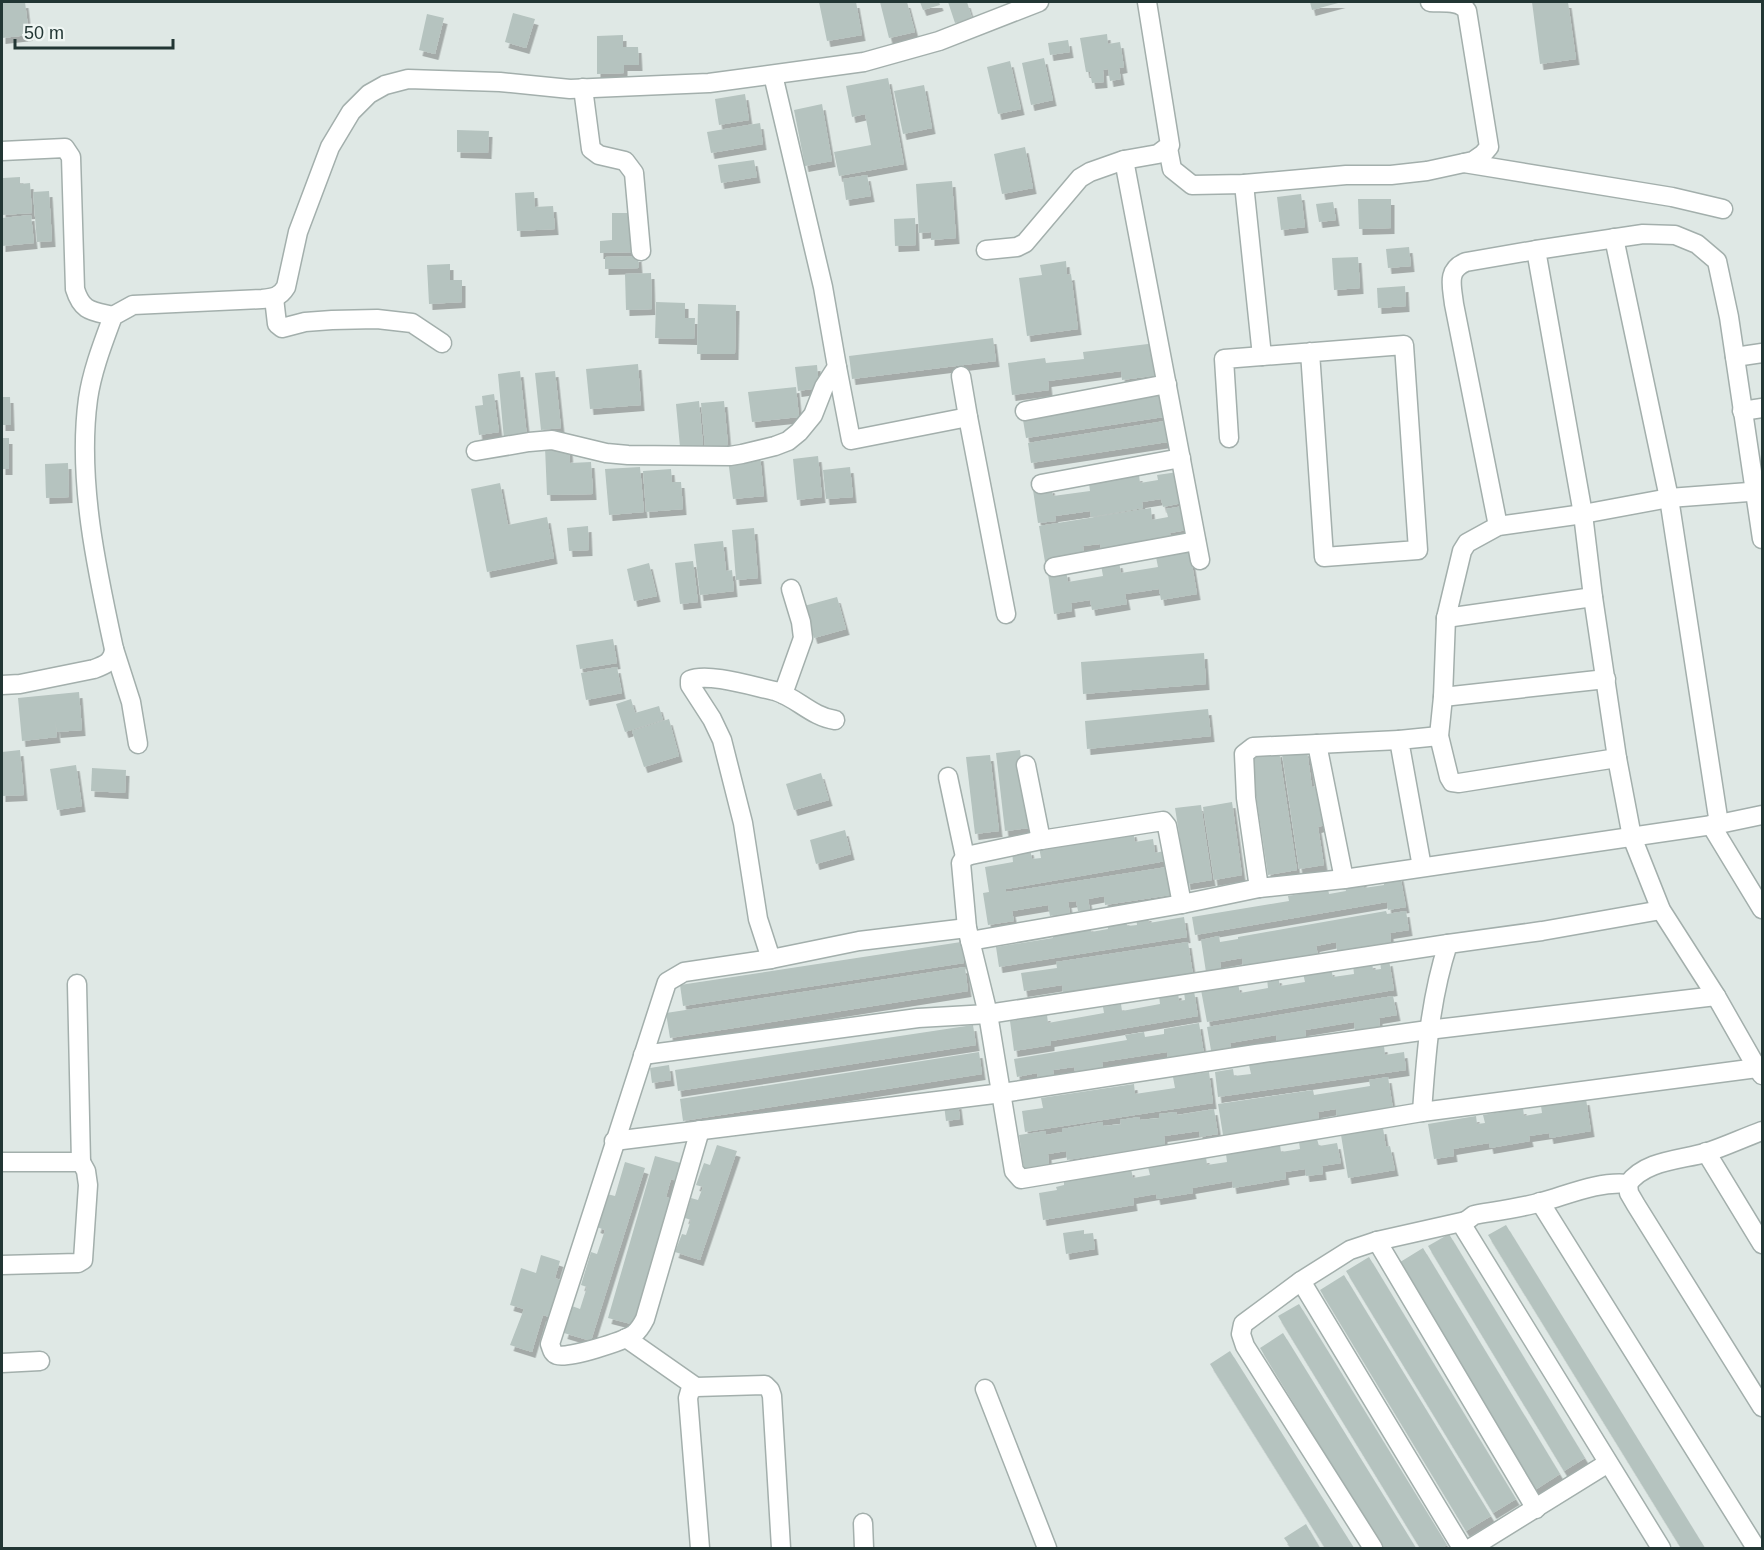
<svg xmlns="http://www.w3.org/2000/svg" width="1764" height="1550" viewBox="0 0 1764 1550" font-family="Arial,sans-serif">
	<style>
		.building { fill: #b5c3bf; filter: url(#shadow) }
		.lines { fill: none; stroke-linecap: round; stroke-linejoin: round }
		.minor-casing { stroke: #a3afac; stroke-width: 21 }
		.minor { stroke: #fff; stroke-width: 18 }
	</style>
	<defs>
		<filter id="shadow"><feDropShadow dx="3.5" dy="6" stdDeviation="0" flood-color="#0004"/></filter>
	</defs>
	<rect width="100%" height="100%" fill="#dfe8e5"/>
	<g class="building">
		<path d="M25,2L29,35L2,38V3Z"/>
		<path d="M819,2H856L862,35L827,41Z"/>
		<path d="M880,2H907L915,32L889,38Z"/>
		<path d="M920,2H939L940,5L923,10Z"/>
		<path d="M948,2H967L972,18L955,23Z"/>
		<path d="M1310,2H1342L1312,10Z"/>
		<path d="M1532,2H1568L1576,59L1540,64Z"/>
		<path d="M513,13L535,19L526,48L505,42Z"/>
		<path d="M427,14L444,18L435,54L419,50Z"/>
		<path d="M1107,34L1108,44L1120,42L1124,67L1119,68L1121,79L1110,81L1108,69L1103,70L1104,82L1092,83L1090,72H1086L1080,38Z"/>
		<path d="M623,35V47H638L639,65H624V73L597,74V36Z"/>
		<path d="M1068,40L1070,52L1050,55L1048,43Z"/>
		<path d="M1044,58L1053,100L1031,105L1022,63Z"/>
		<path d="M1010,61L1021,109L998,114L987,67Z"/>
		<path d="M888,78L904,164L839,176L834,152L871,145L865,114L852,117L846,86Z"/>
		<path d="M924,85L932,128L903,134L894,91Z"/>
		<path d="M745,94L749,120L719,125L715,99Z"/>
		<path d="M822,104L832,161L805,166L794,110Z"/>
		<path d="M760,123L763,144L711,153L707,132Z"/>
		<path d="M457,130L489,131L488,153L457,152Z"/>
		<path d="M1025,147L1033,188L1002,194L994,154Z"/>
		<path d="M754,160L757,177L721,183L718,165Z"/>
		<path d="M867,175L871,196L846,200L843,179Z"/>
		<path d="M20,177V184L30,183L32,213L2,215L3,178Z"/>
		<path d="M952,181L956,238L931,240V232L919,233L916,184Z"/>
		<path d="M49,191L52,241L37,242L33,192Z"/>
		<path d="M534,192L535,207L553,206L555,229L517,231L515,193Z"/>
		<path d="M1301,194L1305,227L1281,230L1277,197Z"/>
		<path d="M1358,199H1391V228L1359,229Z"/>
		<path d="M1333,202L1336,220L1319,222L1316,204Z"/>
		<path d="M612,213H634L635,252L600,253V241L612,240Z"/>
		<path d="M31,215L34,243L2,246V218Z"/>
		<path d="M915,218L916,245L895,246L894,219Z"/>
		<path d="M1409,247L1411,266L1388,268L1386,249Z"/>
		<path d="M638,256L639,268L605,269V257Z"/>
		<path d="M1358,257L1360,288L1334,290L1332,258Z"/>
		<path d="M1066,261L1067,275L1071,274L1078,329L1027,336L1019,278L1042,275L1040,265Z"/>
		<path d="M450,264V280H462V302L429,304L427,265Z"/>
		<path d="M651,273L652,309L626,310L625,274Z"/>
		<path d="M1405,286L1406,306L1378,308L1377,288Z"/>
		<path d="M656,302L685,303V318H695L694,339L655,338Z"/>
		<path d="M698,304L736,305L735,354H697Z"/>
		<path d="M993,338L996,361L852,379L849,356Z"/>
		<path d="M1156,343L1160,375L1122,380L1121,371L1048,381L1049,390L1012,395L1008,363L1045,358L1046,363L1084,359L1083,352Z"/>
		<path d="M638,364L641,405L590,409L586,369Z"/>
		<path d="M817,365L819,388L798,391L795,367Z"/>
		<path d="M520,371L527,437L504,439L498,374Z"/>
		<path d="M555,371L561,428L541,430L535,373Z"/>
		<path d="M796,387L799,417L752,422L748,392Z"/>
		<path d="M1166,391L1170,416L1026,438L1022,414Z"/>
		<path d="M494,394L499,432L479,435L475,406L483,405L482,396Z"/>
		<path d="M2,397H10L11,425H2Z"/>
		<path d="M699,401L703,445L680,447L676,404Z"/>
		<path d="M724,401L728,445L705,447L701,403Z"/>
		<path d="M1171,420L1174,441L1031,463L1028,443Z"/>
		<rect x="2" y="438" width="7" height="31"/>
		<path d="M545,447H569L570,463L591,462L593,494L547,495Z"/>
		<path d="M760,455L764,496L733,499L728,459Z"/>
		<path d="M818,456L822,497L797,500L793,459Z"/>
		<path d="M68,463L69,497L46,498L45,464Z"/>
		<path d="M640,467L644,512L609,515L605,469Z"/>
		<path d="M850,467L853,497L826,499L823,470Z"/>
		<path d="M671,469L672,482H681L683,509L646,512L643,471Z"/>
		<path d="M1178,472L1182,503L1163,507L1161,499L1142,502L1143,508L1091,517L1090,511L1055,516L1056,521L1038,523L1033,490L1051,487L1053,496L1090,491L1089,483L1139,475L1140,483L1158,480L1157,475Z"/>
		<path d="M500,483L508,525L547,517L554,558L487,572L471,489Z"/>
		<path d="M1183,506L1187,530L1170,533L1171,542L1102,553L1100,544L1083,546L1084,555L1045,562L1039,526L1151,508L1152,520L1168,517L1166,509Z"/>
		<path d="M588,526L589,550L569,551L567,528Z"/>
		<path d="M754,528L758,578L736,580L732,530Z"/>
		<path d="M723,541L726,571L732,570L734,591L700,595L694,544Z"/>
		<path d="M1190,552L1197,594L1161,600L1159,589L1125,594L1127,604L1092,610L1090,600L1071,603L1072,611L1054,614L1048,574L1066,571L1068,582L1103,576L1101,565L1119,562L1121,573L1158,567L1156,557Z"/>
		<path d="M693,561L698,602L680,604L675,563Z"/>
		<path d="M649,563L657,596L634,601L627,569Z"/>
		<path d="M837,597L846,629L814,638L804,606Z"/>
		<path d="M613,639L617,663L580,669L576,645Z"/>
		<path d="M1204,653L1206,684L1083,694L1081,662Z"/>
		<path d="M617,667L622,693L586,700L581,673Z"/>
		<path d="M79,692L82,730L57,732L55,720L57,737L22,741L18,698Z"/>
		<path d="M631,699L635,713L659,706L663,720L625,732L616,704Z"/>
		<path d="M1208,709L1211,736L1087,749L1085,721Z"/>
		<path d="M669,719L679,756L644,767L632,731Z"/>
		<path d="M20,750L24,795L2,796V752Z"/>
		<path d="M1020,750L1029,828L1005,831L996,753Z"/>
		<path d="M1307,750L1312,787L1319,786L1325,825L1318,827L1324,865L1299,869L1282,754Z"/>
		<path d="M1279,751L1297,870L1268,875L1250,756Z"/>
		<path d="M990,755L999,831L975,834L966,757Z"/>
		<path d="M76,765L82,806L57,810L50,769Z"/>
		<path d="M92,768L126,770L125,793L91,791Z"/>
		<path d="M821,773L829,800L794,810L786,784Z"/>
		<path d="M1232,802L1242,875L1214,880L1203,807Z"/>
		<path d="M1201,805L1212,880L1187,884L1175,808Z"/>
		<path d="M845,830L851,854L816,864L810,840Z"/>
		<path d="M1133,831L1135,842L1153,839L1155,853L1164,851L1166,861L1006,889V892L1167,867L1171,895L1105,905L1104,896L1088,899L1090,910L1078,911L1076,901L1068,902L1070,913L1050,916L1048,905L1012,911L1014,921L988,925L983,893L989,892L985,867L1013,862L1012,852L1030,849L1032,859L1041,858L1039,847Z"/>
		<path d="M1400,875L1406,907L1388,910L1387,902L1195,935L1192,917L1289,901L1288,896L1328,889L1329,894L1346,891L1344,882L1363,879L1364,888L1384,885L1383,878Z"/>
		<path d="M1386,911L1387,914L1406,911L1409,930L1390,933L1391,942L1337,951L1336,942L1316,946L1318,955L1243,968L1242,958L1220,962L1221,969L1206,972L1201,940L1219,936L1220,942L1238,939V937Z"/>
		<path d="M1148,915L1149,923L1184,917L1187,937L999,967L996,947L1053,938L1052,931L1090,925L1091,932L1108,929L1107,922L1126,919L1127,926L1137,925L1136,917Z"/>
		<path d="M961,942L964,963L683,1006L680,985Z"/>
		<path d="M1188,942L1193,975L1063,995L1062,985L1024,991L1021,973L1057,968L1056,962Z"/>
		<path d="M1389,960L1394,990L1207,1022L1201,990L1238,984L1240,993L1268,988L1267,979L1278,977L1280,986L1305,982L1303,973L1331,969L1333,977L1354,974L1353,965L1372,962L1373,970L1381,969L1380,962Z"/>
		<path d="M965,967L968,991L670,1038L666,1013Z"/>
		<path d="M1194,991L1198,1016L1051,1041V1045L1014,1051L1010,1021L1047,1015L1048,1023L1104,1013L1103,1007L1121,1004L1122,1011L1160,1004L1159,995L1178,992L1179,1001L1185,1000L1184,992Z"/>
		<path d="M1393,996L1397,1015L1379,1018L1380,1027L1355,1031L1354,1022L1305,1030L1306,1039L1277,1044L1276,1035L1230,1043L1232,1053L1212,1056L1207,1027Z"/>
		<path d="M1199,1023L1204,1054L1168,1060L1167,1052L1102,1062L1103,1071L1076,1075L1074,1067L1053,1070L1054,1079L1039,1082L1037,1073L1017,1077L1014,1059L1127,1040L1125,1035L1144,1032L1145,1037L1164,1034V1029Z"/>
		<path d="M973,1025L976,1045L678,1091L675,1070Z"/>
		<path d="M1384,1046L1385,1055L1404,1052L1406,1070L1218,1097L1215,1072L1233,1069L1234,1076L1251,1074L1249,1065Z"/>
		<path d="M979,1052L982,1074L683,1121L680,1099Z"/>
		<path d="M669,1065L671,1080L652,1083L650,1068Z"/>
		<path d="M1209,1072L1213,1103L1025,1132L1022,1111L1043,1108L1041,1098L1134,1084L1135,1094L1175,1088L1173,1077Z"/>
		<path d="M1388,1077L1393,1109L1337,1118L1336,1109L1318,1112L1319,1121L1223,1135L1218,1104L1313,1090L1314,1095L1370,1086L1369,1080Z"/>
		<path d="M1586,1099L1591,1131L1550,1138L1549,1133L1529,1136L1530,1141L1490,1148L1489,1143L1453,1149L1454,1156L1434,1159L1428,1124L1476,1116L1477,1124L1485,1123L1483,1115L1523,1108L1524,1116L1542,1113L1541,1106Z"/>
		<path d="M958,1103L960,1119L946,1121L944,1105Z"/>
		<path d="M1214,1109L1218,1134L1200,1137L1199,1131L1164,1136L1165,1145L1067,1160L1066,1151L1048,1154L1049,1165L1024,1169L1019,1135L1046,1131V1135L1062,1132V1129L1103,1122V1126L1121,1124L1120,1120L1139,1117L1140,1120L1159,1118V1114L1176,1112L1177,1115Z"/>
		<path d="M1383,1128L1386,1147L1390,1146L1395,1170L1348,1178L1341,1135Z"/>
		<path d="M1317,1139L1319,1146L1337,1143L1341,1163L1322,1166L1323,1174L1306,1176L1305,1169L1285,1172L1286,1179L1233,1188L1232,1181L1192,1188L1193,1193L1157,1199L1156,1194L1133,1198L1134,1205L1043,1220L1039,1193L1057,1190L1056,1187L1064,1185V1181L1131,1169L1133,1178L1150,1175L1148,1167L1206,1157L1207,1165L1227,1162L1226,1154L1280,1145L1281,1152L1300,1149L1299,1142Z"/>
		<path d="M717,1145L737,1151L700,1260L675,1252L682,1234L686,1235L691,1220L685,1218L691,1198L698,1200L703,1187L696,1185L704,1163L710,1165Z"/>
		<path d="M655,1156L684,1164L679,1182L671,1179L666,1197L672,1199L635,1325L608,1318Z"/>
		<path d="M625,1162L645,1168L591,1341L564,1333L572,1306L580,1309L587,1287L581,1285L591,1252L597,1254L605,1230L597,1227L607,1194L615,1196Z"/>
		<path d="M1506,1225L1705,1548H1681L1488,1235Z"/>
		<path d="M1084,1230V1234L1093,1233L1095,1249L1066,1254L1063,1233Z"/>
		<path d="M1449,1234L1585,1458L1564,1471L1428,1246Z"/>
		<path d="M1423,1248L1560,1474L1535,1490L1397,1264Z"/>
		<path d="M541,1255L560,1261L555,1278L563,1281L552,1318L543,1315L532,1352L510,1345L524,1309L510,1305L521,1268L536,1273Z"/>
		<path d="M1369,1257L1516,1499L1493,1513L1346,1271Z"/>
		<path d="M1344,1275L1491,1516L1466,1531L1320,1290Z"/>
		<path d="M1299,1304L1447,1545L1442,1548H1420L1278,1316Z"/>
		<path d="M1283,1333L1416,1548H1383L1260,1348Z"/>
		<path d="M1230,1351L1354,1548H1325L1210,1364Z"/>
		<path d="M1306,1524L1320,1548H1291L1284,1538Z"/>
	</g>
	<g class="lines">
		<g class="minor-casing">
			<g id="minor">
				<path d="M583,88L591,149L599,155L625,161L634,173L641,251"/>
				<path d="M1168,148L1172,169L1192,185L1244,184L1346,175H1391L1427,171L1473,161L1483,154L1489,147L1467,11C1460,0 1443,3 1430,2"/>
				<path d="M2,151L65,148L71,157L75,289C82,312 92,311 113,316"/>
				<path d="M1124,160L1200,560"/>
				<path d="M1464,163L1672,197L1723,209"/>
				<path d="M1244,184L1262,356"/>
				<path d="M1614,238L1669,498L1719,824"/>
				<path d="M986,250L1017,247L1025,243L1080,178L1090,172L1124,160L1158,154L1170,145L1147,2"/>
				<path d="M274,298L277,324L282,328L305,322L332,320L377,319L412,323L442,343"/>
				<path d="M1735,357L1762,353"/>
				<path d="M837,367L851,440L968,417L1006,614"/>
				<path d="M961,376L968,417"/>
				<path d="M1025,411L1167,384"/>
				<path d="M1742,411L1762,408"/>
				<path d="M1229,438L1224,359L1404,345L1418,550L1324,557L1310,352"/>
				<path d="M476,451L529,442L552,440L606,453L628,455L730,456L742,454L775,446L788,441L799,432L813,415L824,387L837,367L823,287L773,75"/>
				<path d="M1041,484L1181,458"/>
				<path d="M1498,526L1454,304C1452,286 1446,270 1466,262L1536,250"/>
				<path d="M1762,539L1729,317L1717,261L1697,244L1675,235L1643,234L1536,250L1583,514L1593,597L1617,758L1632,837L1661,910L1716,996L1757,1068L1762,1075"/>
				<path d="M1054,567L1196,541"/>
				<path d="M1446,618L1593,597"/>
				<path d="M114,649L131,702L138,744"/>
				<path d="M2,685L20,684L94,669C105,665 113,662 114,649C97,571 77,480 88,399C92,371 103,343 113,316L133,305L262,299C273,298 280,297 286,287L298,232L330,147L351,112L369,94L385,85L408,79L500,82L570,89L709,83L864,62L939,41L1039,2"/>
				<path d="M783,694L803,638L801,622L791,589"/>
				<path d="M1443,697L1606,679"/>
				<path d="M1617,758L1459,783L1452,782L1449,777L1439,736L1443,697L1446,618L1462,551L1467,543L1498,526L1583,514L1669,498L1762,491"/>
				<path d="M1026,765L1041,840"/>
				<path d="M948,777L965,857"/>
				<path d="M1711,825L1762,909"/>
				<path d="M1422,867L1399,740L1439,736"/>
				<path d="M1344,879L1317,744L1399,740"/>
				<path d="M1259,888L1246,798L1244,754L1253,747L1317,744"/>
				<path d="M970,941L1182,904"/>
				<path d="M771,959L758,919L743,823L722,740L712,719L690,685V680C708,672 755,687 775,691C796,697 812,717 835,720"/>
				<path d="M77,984L81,1162"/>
				<path d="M643,1055L918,1018L988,1014L1448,944"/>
				<path d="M1757,1068L1422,1112L1021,1179L1014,1171L988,1014L967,928L961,863L965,857L971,855L1041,840L1163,821L1167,826L1182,904L1259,888L1344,879L1719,824L1762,815"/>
				<path d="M1422,1112C1426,1055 1430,999 1448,944L1542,931L1661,910"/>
				<path d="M700,1130L645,1319C642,1325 639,1330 634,1334C624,1341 568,1359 557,1355C552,1353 552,1349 550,1344L667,982L684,972L771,959L859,941L967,928"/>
				<path d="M1762,1131C1743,1138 1724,1147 1705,1153C1679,1160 1644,1161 1628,1184L1629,1193L1636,1205L1762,1407"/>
				<path d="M614,1141L1002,1093L1256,1054L1428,1030L1716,996"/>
				<path d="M1706,1152L1762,1244"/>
				<path d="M2,1162H81L86,1171L88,1185L83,1260L78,1263L2,1265"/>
				<path d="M1628,1184C1599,1181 1570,1194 1542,1202C1520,1208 1497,1211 1474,1215L1466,1221L1464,1228L1661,1548"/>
				<path d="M1540,1202L1756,1548"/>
				<path d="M1377,1241L1536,1509"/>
				<path d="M1301,1281L1462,1548"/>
				<path d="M626,1338L696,1387"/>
				<path d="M2,1363L40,1361"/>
				<path d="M985,1389L1047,1548"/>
				<path d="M863,1523L864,1548"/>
				<path d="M700,1548L688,1398L690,1391L696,1387L765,1385L770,1390L772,1396L781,1548"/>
				<path d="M1373,1548L1245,1346L1241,1334L1243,1324L1301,1281L1350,1250L1377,1241L1466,1221"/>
				<path d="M1471,1548L1608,1463"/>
			</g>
		</g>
		<use href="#minor" class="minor"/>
	</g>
	<rect width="1764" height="1550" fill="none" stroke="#223634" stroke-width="6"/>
	<path d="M15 39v9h158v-9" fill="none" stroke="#223634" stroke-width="3"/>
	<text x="24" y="39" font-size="18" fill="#223634" stroke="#eff6f3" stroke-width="4.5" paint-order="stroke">50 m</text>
</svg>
